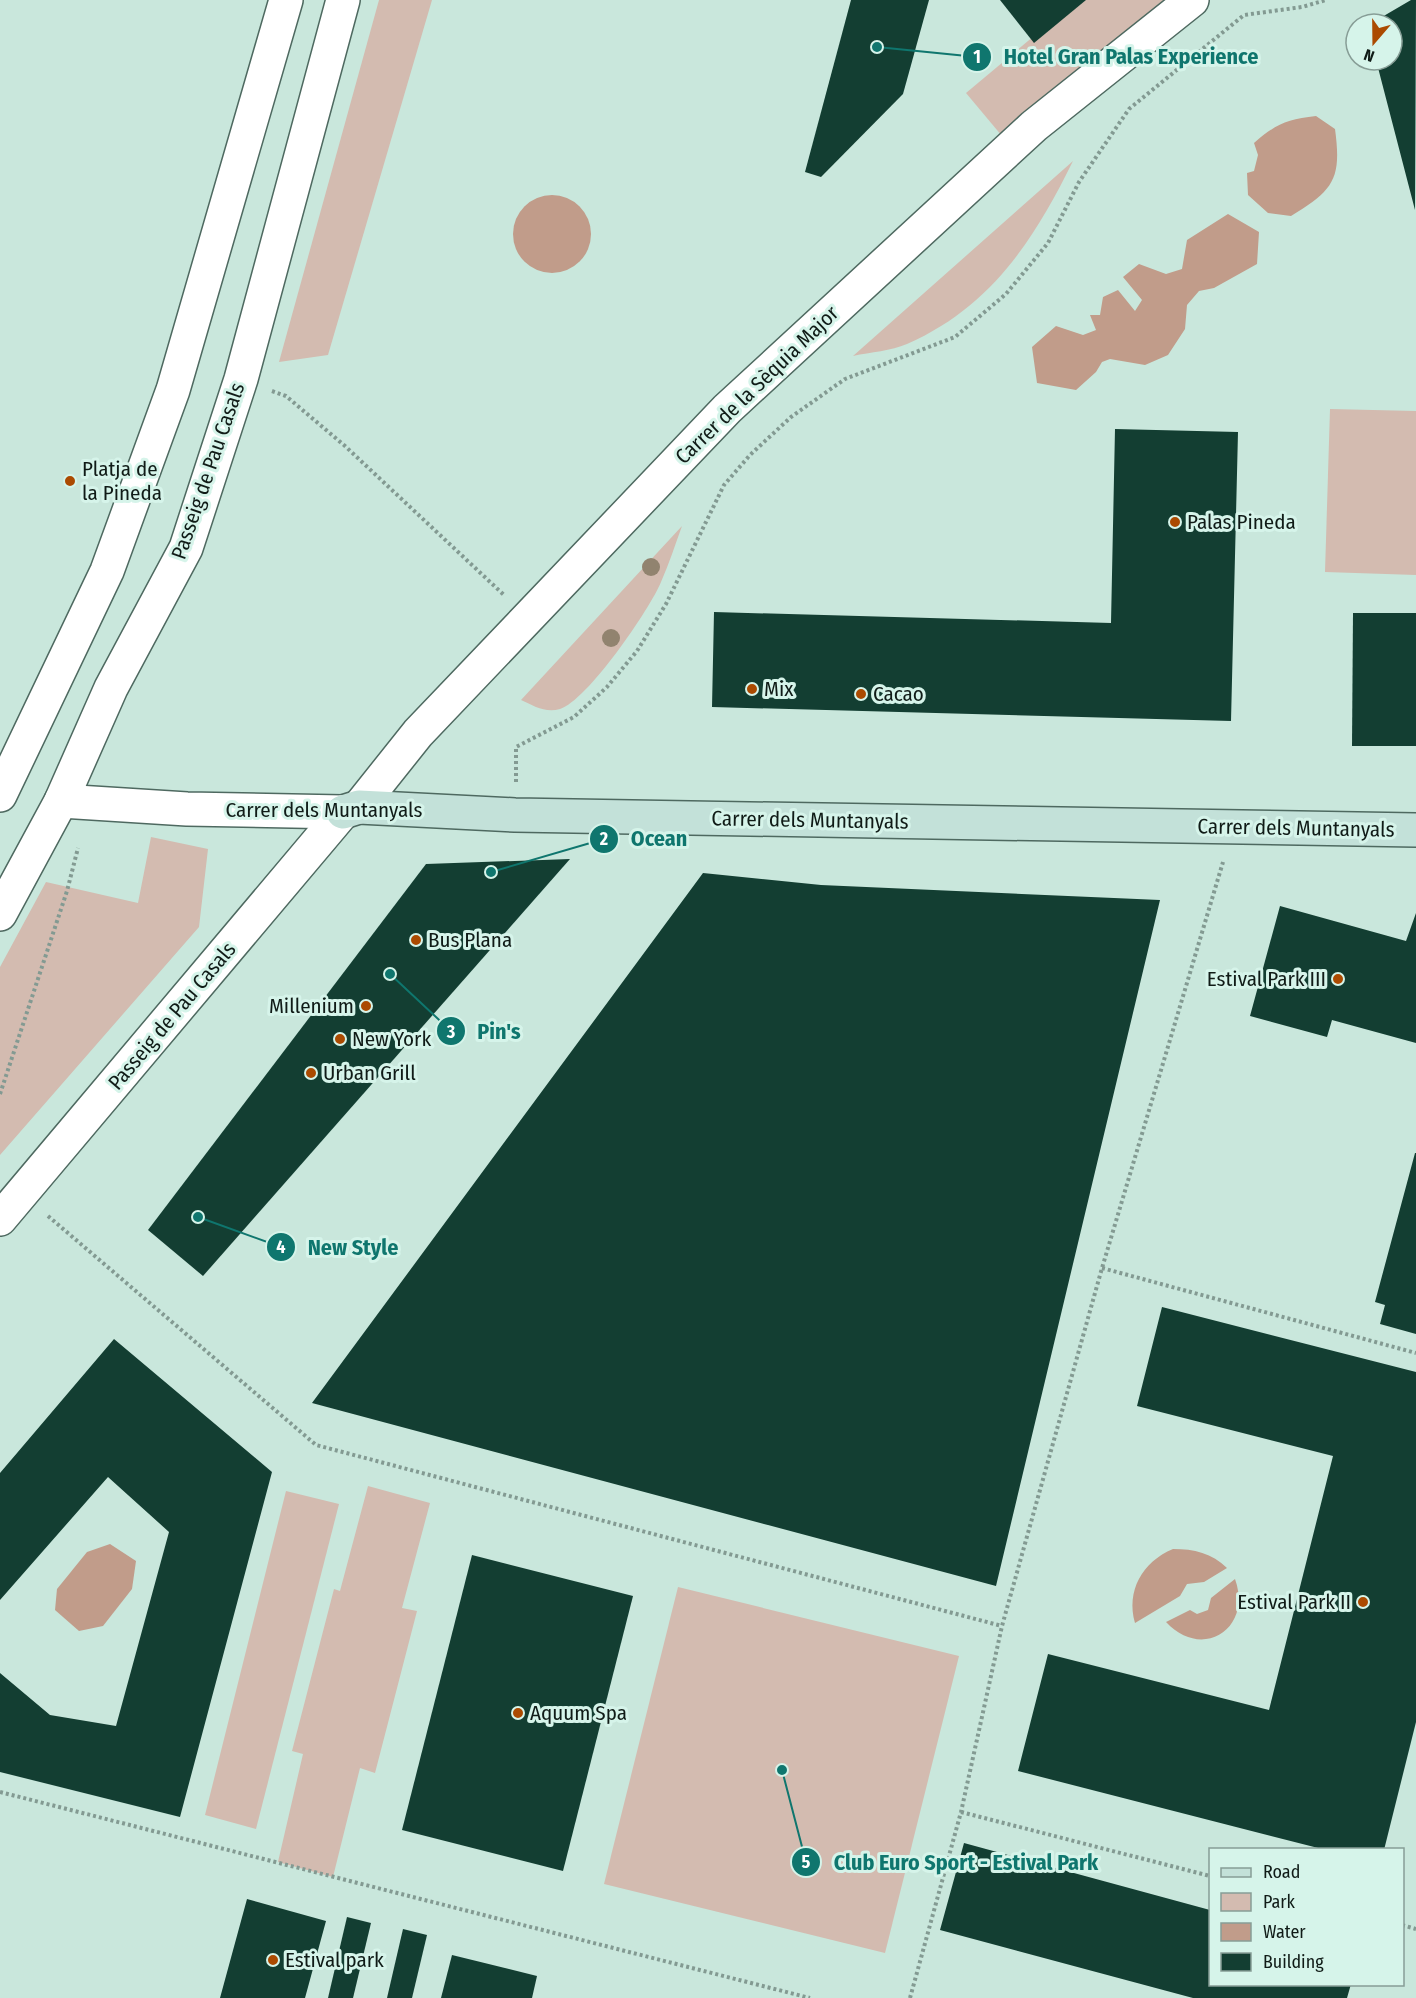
<svg xmlns="http://www.w3.org/2000/svg" width="1416" height="1998" viewBox="0 0 1416 1998" font-family="'Fira Sans Condensed',sans-serif">
	<style>
		.green { fill: #d3bbb0 }
		.water { fill: #c19c8a }
		.building { fill: #133e32 }
		.lines { fill: none; stroke-linecap: round; stroke-linejoin: round }
		.street-casing { stroke: #4e6960; stroke-width: 36 }
		.secondary-casing { stroke: #4e6960; stroke-width: 36 }
		.path { stroke: #839a92; stroke-width: 4; stroke-dasharray: 3 3; stroke-linecap: butt }
		.street { stroke: #fff; stroke-width: 33 }
		.secondary { stroke: #c3e1d9; stroke-width: 33 }
		.tree { fill: #91836f }
		.poi-dot { fill: #ab4a01; stroke: #d6f4ea; stroke-width: 2 }
		.labels { text-anchor: middle; dominant-baseline: central; stroke-width: 6; stroke-linejoin: round; paint-order: stroke }
		.street-label { font-size: 21px; fill: #101b17; stroke: #d6f4ea }
		.poi-label { font-size: 21px; fill: #101b17; stroke: #d6f4ea; text-anchor: start }
		.leader { fill: none; stroke: #0f766e; stroke-width: 2 }
		.callout-dot { fill: #0f766e; stroke: #d6f4ea; stroke-width: 2 }
		.mark-label { font-size: 18px; text-anchor: middle; font-weight: bold; fill: #fff }
		.callout-label { font-size: 22px; text-anchor: middle; font-weight: bold; fill: #0f766e; stroke: #d6f4ea; stroke-width: 6; stroke-linejoin: round; paint-order: stroke }
	</style>
	<rect width="100%" height="100%" fill="#c9e7dc"/>
	<g class="green">
		<path d="M379,0H432L328,355L279,362Z"/>
		<path d="M1077,0H1173L1002,136L966,93Z"/>
		<path d="M1073,161C1034,240 991,307 907,344C891,351 871,352 853,356Z"/>
		<path d="M1330,409L1416,411V575L1325,572Z"/>
		<path d="M682,526C675,545 669,564 661,582C650,609 587,701 560,709C545,713 534,706 521,700Z"/>
		<path d="M151,837L208,849L199,927L0,1155V967L46,882L138,903Z"/>
		<path d="M368,1486L430,1503L402,1608L417,1611L375,1773L360,1768L333,1877L278,1862L303,1754L292,1751L334,1589L340,1591Z"/>
		<path d="M286,1491L339,1504L256,1829L205,1815Z"/>
		<path d="M678,1587L959,1656L885,1953L604,1884Z"/>
	</g>
	<g class="water">
		<path d="M1316,116L1335,129C1342,180 1333,190 1291,216L1268,213L1248,195L1247,173L1254,171L1258,155L1254,143C1276,124 1287,119 1316,116Z"/>
		<circle cx="552" cy="234" r="39"/>
		<path d="M1228,214L1259,232L1257,264L1214,288L1199,291L1187,305L1185,329L1168,355L1145,365L1110,359L1102,362L1096,372L1076,390L1037,383L1032,347L1056,326L1083,335L1096,330L1090,315H1100L1103,297L1118,290L1135,311L1142,300L1123,277L1139,264L1166,274L1182,269L1187,240Z"/>
		<path d="M110,1544L136,1561L132,1589L103,1626L79,1631L55,1610L57,1589L87,1552Z"/>
		<path d="M1173,1549C1194,1549 1212,1553 1227,1568L1204,1582L1187,1584L1180,1596L1135,1623C1126,1591 1142,1562 1173,1549Z"/>
		<path d="M1235,1579C1253,1629 1202,1661 1166,1622L1190,1610L1197,1614L1208,1610L1211,1598Z"/>
	</g>
	<g class="building">
		<path d="M851,0H929L903,94L821,177L805,172Z"/>
		<path d="M1000,0H1086L1034,43Z"/>
		<path d="M1411,0H1416L1415,210L1376,60H1392V24H1370Z"/>
		<path d="M1115,429L1238,432L1231,721L712,707L714,612L1111,623Z"/>
		<path d="M1353,613H1416V746H1352Z"/>
		<path d="M570,859L203,1276L148,1230L426,864Z"/>
		<path d="M703,873L821,885L1160,900L996,1586L312,1403Z"/>
		<path d="M1280,906L1406,941L1416,913V1043L1332,1020L1327,1037L1250,1016Z"/>
		<path d="M1415,1153H1416V1334L1380,1324L1385,1305L1375,1302Z"/>
		<path d="M1162,1307L1416,1372V1722L1384,1850H1326L1018,1771L1048,1654L1269,1710L1333,1456L1137,1406Z"/>
		<path d="M114,1339L272,1472L180,1817L0,1772V1673L50,1715L116,1726L169,1532L108,1477L0,1600V1473Z"/>
		<path d="M472,1555L633,1596L563,1871L402,1830Z"/>
		<path d="M964,1843L1210,1910V1984H1351L1347,1998H1193L940,1930Z"/>
		<path d="M247,1899L326,1921L305,1998H220Z"/>
		<path d="M347,1917L371,1923L353,1998H328Z"/>
		<path d="M403,1929L427,1935L412,1998H387Z"/>
		<path d="M452,1955L537,1976L532,1998H441Z"/>
	</g>
	<g class="lines">
		<g class="street-casing">
			<g id="street">
				<path d="M0,795L107,571L173,390L286,0"/>
				<path d="M61,801L187,809L343,812"/>
				<path d="M359,807L418,733L727,409L1034,126L1192,0"/>
				<path d="M0,914L61,801L111,688L186,548L241,379L343,0"/>
				<path d="M0,1219L343,812"/>
			</g>
		</g>
		<g class="secondary-casing">
			<path id="secondary" d="M343,812L359,807L515,815L1416,830"/>
		</g>
		<g class="path">
			<path d="M272,391L286,396L345,446L504,595"/>
			<path d="M516,782V747L574,717L607,687L637,651L666,604L724,485L750,455L791,417L845,379L955,337L1006,294L1048,243L1079,182L1129,109L1244,15L1302,7L1326,0"/>
			<path d="M0,1094L67,891L78,848"/>
			<path d="M48,1216L316,1445L1002,1626"/>
			<path d="M1102,1268L1416,1353"/>
			<path d="M0,1792L810,1998"/>
			<path d="M961,1812L1210,1876"/>
			<path d="M1402,1925L1416,1929"/>
			<path d="M910,1998L961,1812L1002,1626L1102,1268L1223,862"/>
		</g>
		<use href="#street" class="street"/>
		<use href="#secondary" class="secondary"/>
	</g>
	<g class="tree">
		<circle cx="651" cy="567" r="9"/>
		<circle cx="611" cy="638" r="9"/>
	</g>
	<g class="poi-dot">
		<circle cx="70" cy="481" r="6"/>
		<circle cx="1175" cy="522" r="6"/>
		<circle cx="752" cy="689" r="6"/>
		<circle cx="861" cy="694" r="6"/>
		<circle cx="416" cy="940" r="6"/>
		<circle cx="1338" cy="979" r="6"/>
		<circle cx="366" cy="1006" r="6"/>
		<circle cx="340" cy="1039" r="6"/>
		<circle cx="311" cy="1073" r="6"/>
		<circle cx="1363" cy="1602" r="6"/>
		<circle cx="518" cy="1713" r="6"/>
		<circle cx="273" cy="1960" r="6"/>
	</g>
	<g class="labels">
		<g class="street-label">
			<text transform="translate(757 385) rotate(-44)">Carrer de la Sèquia Major</text>
			<text transform="translate(208 471) rotate(-71)">Passeig de Pau Casals</text>
			<text x="324" y="810">Carrer dels Muntanyals</text>
			<text transform="translate(810 820) rotate(1)">Carrer dels Muntanyals</text>
			<text transform="translate(1296 828) rotate(1)">Carrer dels Muntanyals</text>
			<text transform="translate(172 1016) rotate(-50)">Passeig de Pau Casals</text>
		</g>
		<g class="poi-label">
			<text x="82" y="469">Platja de<tspan x="82" dy="24">la Pineda</tspan></text>
			<text x="1187" y="522">Palas Pineda</text>
			<text x="764" y="689">Mix</text>
			<text x="873" y="694">Cacao</text>
			<text x="428" y="940">Bus Plana</text>
			<text x="1326" y="979" text-anchor="end">Estival Park III</text>
			<text x="354" y="1006" text-anchor="end">Millenium</text>
			<text x="352" y="1039">New York</text>
			<text x="323" y="1073">Urban Grill</text>
			<text x="1351" y="1602" text-anchor="end">Estival Park II</text>
			<text x="530" y="1713">Aquum Spa</text>
			<text x="285" y="1960">Estival park</text>
		</g>
	</g>
	<path class="leader" d="M877 47L977 57M491 872L604 839M390 974L451 1031M198 1217L281 1247M782 1770L806 1862"/>
	<g class="callout-dot">
		<circle cx="877" cy="47" r="6"/>
		<circle cx="491" cy="872" r="6"/>
		<circle cx="390" cy="974" r="6"/>
		<circle cx="198" cy="1217" r="6"/>
		<circle cx="782" cy="1770" r="6"/>
		<circle cx="977" cy="57" r="15"/>
		<circle cx="604" cy="839" r="15"/>
		<circle cx="451" cy="1031" r="15"/>
		<circle cx="281" cy="1247" r="15"/>
		<circle cx="806" cy="1862" r="15"/>
	</g>
	<g class="mark-label">
		<text x="977" y="63">1</text>
		<text x="604" y="845">2</text>
		<text x="451" y="1038">3</text>
		<text x="281" y="1253">4</text>
		<text x="806" y="1868">5</text>
	</g>
	<g class="callout-label">
		<text x="1131" y="64">Hotel Gran Palas Experience</text>
		<text x="659" y="846">Ocean</text>
		<text x="499" y="1039">Pin's</text>
		<text x="353" y="1255">New Style</text>
		<text x="966" y="1870">Club Euro Sport - Estival Park</text>
	</g>
	<rect x="1209" y="1848" width="195" height="138" fill="#d6f4ea" stroke="#879d96" stroke-width="1.5"/>
	<rect x="1221" y="1868" width="30" height="9" fill="#c3e1d9" stroke="#879d96" stroke-width="1.5"/>
	<text x="1263" y="1878" font-size="18" fill="#101b17">Road</text>
	<rect x="1221" y="1893" width="30" height="18" fill="#d3bbb0" stroke="#879d96" stroke-width="1.5"/>
	<text x="1263" y="1908" font-size="18" fill="#101b17">Park</text>
	<rect x="1221" y="1923" width="30" height="18" fill="#c19c8a" stroke="#879d96" stroke-width="1.5"/>
	<text x="1263" y="1938" font-size="18" fill="#101b17">Water</text>
	<rect x="1221" y="1953" width="30" height="18" fill="#133e32" stroke="#879d96" stroke-width="1.5"/>
	<text x="1263" y="1968" font-size="18" fill="#101b17">Building</text>
	<g transform="translate(1374 42) rotate(200)"><circle r="28" fill="#d6f4ea" stroke="#879d96" stroke-width="1.5"/>
	<path d="M0-4.5L10 22L0 15L-10 22Z" fill="#ab4a01"/>
	<text y="-9" font-size="16" font-weight="bold" text-anchor="middle" fill="#101b17">N</text>
	</g>
</svg>
